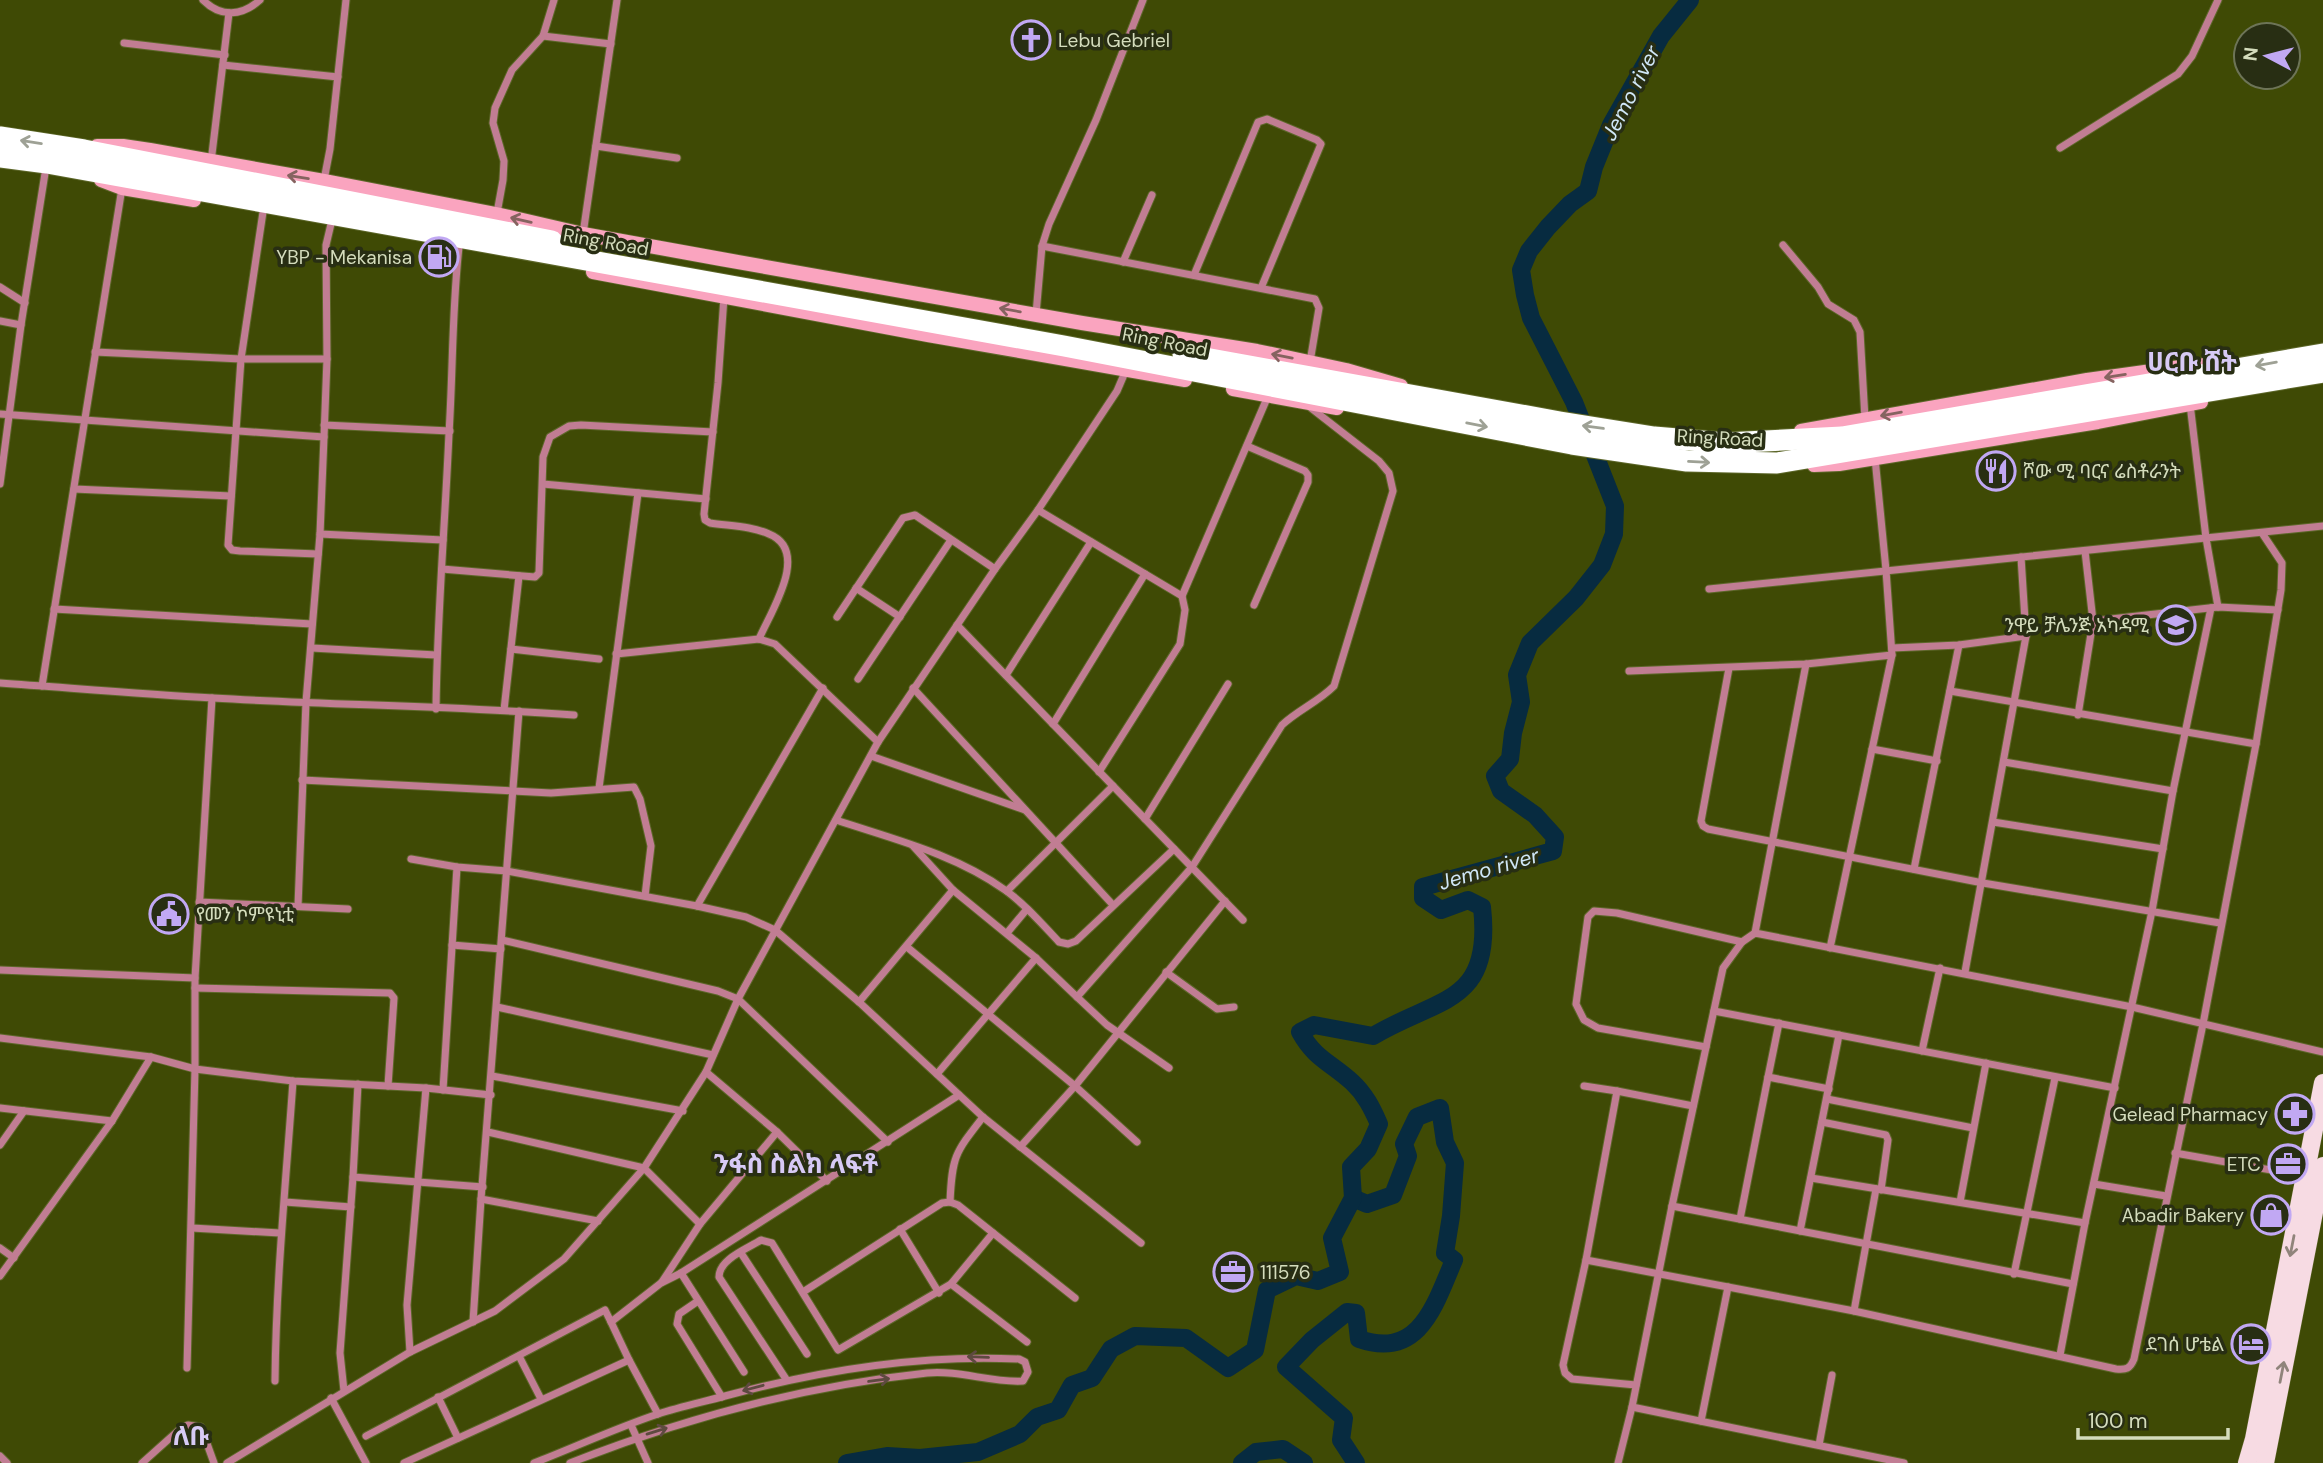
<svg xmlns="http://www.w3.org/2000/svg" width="2323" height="1463" viewBox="0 0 2323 1463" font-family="'DM Sans','Noto Sans Ethiopic',sans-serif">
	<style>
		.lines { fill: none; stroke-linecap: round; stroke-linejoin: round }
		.river { stroke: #072b40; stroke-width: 18 }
		.street-casing { stroke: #5d672a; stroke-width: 9 }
		.secondary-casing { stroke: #5d672a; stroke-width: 16 }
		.primary-casing { stroke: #5d672a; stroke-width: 19 }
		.highway-casing { stroke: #5d672a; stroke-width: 23 }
		.street { stroke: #c17d93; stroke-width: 7 }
		.secondary { stroke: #faa4bf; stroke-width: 14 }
		.primary { stroke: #f7dbe3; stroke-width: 18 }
		.highway { stroke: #fff; stroke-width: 21 }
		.oneway { stroke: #9ea195 }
		.oneway2 { stroke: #866360 }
		.oneway3 { stroke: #90847b }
		.oneway4 { stroke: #5e4a40 }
		.labels { text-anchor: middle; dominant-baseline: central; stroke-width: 7; stroke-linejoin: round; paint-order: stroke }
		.poi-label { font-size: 19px; fill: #d4dcbc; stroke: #282e13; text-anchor: end }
		.street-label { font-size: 19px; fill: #d4dcbc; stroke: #282e13 }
		.water-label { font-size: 21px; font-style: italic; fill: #d0e7f8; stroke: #282e13 }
		.district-label { font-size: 26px; font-weight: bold; fill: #d7caf5; stroke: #282e13 }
	</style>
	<rect width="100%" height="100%" fill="#3f4a05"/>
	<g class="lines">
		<g class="river">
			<path d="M1353,1198L1367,1204L1393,1195L1408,1156L1404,1144L1417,1117L1440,1108L1445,1142L1455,1163L1451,1216L1445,1253L1454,1260C1435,1304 1420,1360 1359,1339L1356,1313L1347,1312L1312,1340L1286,1367L1344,1418L1341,1440L1356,1463"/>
			<path d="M847,1463L887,1456L920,1458L978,1452L1020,1434L1037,1417L1058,1410L1072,1385L1092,1378L1111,1349L1135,1336L1186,1338L1228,1368L1255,1350L1267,1290L1296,1276L1318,1281L1340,1272L1332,1238L1353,1198L1351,1167L1368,1149L1379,1124C1372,1108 1365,1094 1352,1082C1330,1062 1315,1059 1300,1032L1314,1025L1373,1036C1438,997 1493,1005 1482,907L1468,900L1441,910L1423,898V887L1553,851L1555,837L1535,815L1501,791L1495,776L1510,759L1513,733L1521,702L1517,675L1530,643L1576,598L1602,565L1614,534L1615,506L1574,402L1531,318L1525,295L1521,270L1529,251L1548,227L1570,204L1588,191L1594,167L1611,125L1661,36L1690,0"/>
			<path d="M1242,1463L1256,1452L1283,1449L1304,1463"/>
		</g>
		<g class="street-casing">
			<g id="street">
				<path d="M203,0C221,18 242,16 260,0"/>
				<path d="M543,36L611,44"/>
				<path d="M124,43L225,55"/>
				<path d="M223,65L338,77"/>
				<path d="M596,146L677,158"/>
				<path d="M2060,148L2178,74L2192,56L2218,0"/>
				<path d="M211,162L229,13"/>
				<path d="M324,180L330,149L346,0"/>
				<path d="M263,212L241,359L228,545L232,550L240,551L318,554"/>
				<path d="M497,213L503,180L504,161L493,123L495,108L512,70L543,36L554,0"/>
				<path d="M583,234L617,0"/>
				<path d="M1783,245L1818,287L1828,304L1854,320L1860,332L1865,419"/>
				<path d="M1042,246L1315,299L1319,308L1310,362"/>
				<path d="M1123,262L1152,195"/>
				<path d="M1194,275L1258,122L1267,119L1317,140L1321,144L1261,288"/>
				<path d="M0,287L25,303"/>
				<path d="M724,297L718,383L704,514L705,520L710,523C729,526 752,526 769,534C811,551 771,611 759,639"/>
				<path d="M1036,314L1042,246L1049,224L1096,120L1143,0"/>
				<path d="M0,321L21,325"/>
				<path d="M95,352L241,359H327"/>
				<path d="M2190,404L2206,538L2218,607"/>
				<path d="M0,414L324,437"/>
				<path d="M324,425L450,431"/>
				<path d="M1247,446L1305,471L1308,475V482L1254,605"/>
				<path d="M0,484L21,325L46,167"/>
				<path d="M543,484L706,499"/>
				<path d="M74,489L231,496"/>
				<path d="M1038,510L1182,596"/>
				<path d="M320,534L443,540"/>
				<path d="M442,569L535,577L539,573L543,457L550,437L569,426L581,425L713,432"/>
				<path d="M856,588L900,617"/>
				<path d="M1709,589L2323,526"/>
				<path d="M54,609L312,624"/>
				<path d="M837,617L903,518L915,515L995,569"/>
				<path d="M2093,621L2218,607L2278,610"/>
				<path d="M957,625L1243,920"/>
				<path d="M312,648L436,655"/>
				<path d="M1892,648L1959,645L2026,636"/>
				<path d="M511,649L599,659"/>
				<path d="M616,654L759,639L775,644L878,742"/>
				<path d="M1729,668L1701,821L1703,826L1708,829L1983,883L2220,923"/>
				<path d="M1629,671L1806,664L1892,655"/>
				<path d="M1006,675L1091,542"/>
				<path d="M858,679L951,540"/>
				<path d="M0,683C71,688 142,694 213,698C333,705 454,706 574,715"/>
				<path d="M42,686L122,188"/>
				<path d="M913,688L1113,905"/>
				<path d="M1950,691L2256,744"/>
				<path d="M436,709C437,617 445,525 449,433C453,371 452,308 459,247"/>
				<path d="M504,710L519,576"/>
				<path d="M519,711L481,1199L598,1221"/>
				<path d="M2078,715L2093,621L2085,551"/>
				<path d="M1053,724L1145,574"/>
				<path d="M1872,749L1937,761"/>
				<path d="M871,756L1025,810"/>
				<path d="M2004,762L2173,791"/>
				<path d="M1099,772L1180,644L1185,610L1182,596L1268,396"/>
				<path d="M302,780L551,793L634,787L640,799L651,846L645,896"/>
				<path d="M599,788L638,493"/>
				<path d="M1145,819L1228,684"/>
				<path d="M836,820C893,839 955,854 1005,890C1025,904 1042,924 1059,942L1068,944L1076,941L1174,849"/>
				<path d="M1993,822L2163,849"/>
				<path d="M913,846L953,890L1036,958L1077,997L1192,867L1282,725C1298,710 1318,702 1334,686L1393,491L1389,473L1379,461L1311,408"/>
				<path d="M411,859L457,867L507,871L697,906L746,917L775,930L859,1002L983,1117L1141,1243"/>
				<path d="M1914,869L1959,645"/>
				<path d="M1007,891L1113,786"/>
				<path d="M199,902L348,909"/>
				<path d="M298,906L306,702L320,534L324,437L327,359L326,245L331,224"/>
				<path d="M697,906L823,688"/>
				<path d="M1007,933L1027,909"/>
				<path d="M1755,933L1806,664"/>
				<path d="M502,940L718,991L738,999L888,1142"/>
				<path d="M452,945L501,949"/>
				<path d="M907,947L1075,1086L1137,1142"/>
				<path d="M1830,948L1892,655L1886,570L1875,458"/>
				<path d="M0,970L195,978"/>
				<path d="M1166,972L1217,1009L1234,1007"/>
				<path d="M1965,972L2026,636L2021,557"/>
				<path d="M195,988L390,993L394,998L388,1086"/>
				<path d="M1077,997L1107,1025L1169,1068"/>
				<path d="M859,1002L953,890"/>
				<path d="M497,1007L713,1055"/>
				<path d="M1714,1011L2115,1088"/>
				<path d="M0,1038L151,1057L195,1069L293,1081L426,1088L491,1095"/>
				<path d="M1706,1047L1598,1028L1584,1020L1576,1004L1588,917L1594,911L1617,913L1742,942"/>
				<path d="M1922,1051L1940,968"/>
				<path d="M706,1072L777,1132L827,1181"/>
				<path d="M937,1074L1036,958"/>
				<path d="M492,1076L683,1111"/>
				<path d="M1768,1077L1779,1023"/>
				<path d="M1584,1086L1617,1091"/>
				<path d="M443,1090L457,867"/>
				<path d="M1827,1099L1973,1128"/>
				<path d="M0,1108L112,1121"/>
				<path d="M1822,1122L1886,1135L1888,1140L1881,1190"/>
				<path d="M488,1132L644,1168L700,1224L777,1132"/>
				<path d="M0,1145L24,1111"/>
				<path d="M1020,1147L1075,1086L1225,901"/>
				<path d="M2175,1153L2305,1176"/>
				<path d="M353,1177L483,1187"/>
				<path d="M1811,1178L2085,1223"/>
				<path d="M2094,1184L2166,1196"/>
				<path d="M285,1202L351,1207"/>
				<path d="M950,1202C952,1156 955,1153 983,1117"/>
				<path d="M1960,1202L1986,1063"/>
				<path d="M1672,1206L2073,1284"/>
				<path d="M1740,1219L1768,1077L1829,1089"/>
				<path d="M192,1228L280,1233"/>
				<path d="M900,1229L939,1293"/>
				<path d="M1800,1231L1839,1035"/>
				<path d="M0,1248L14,1258"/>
				<path d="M741,1253L807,1354"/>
				<path d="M1586,1260L1854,1311L2116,1369C2126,1370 2130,1369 2134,1359L2203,1024L2256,744L2281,590L2282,563L2262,533"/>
				<path d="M681,1273L744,1372"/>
				<path d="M2014,1274L2055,1078"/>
				<path d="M0,1276L112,1121L151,1057"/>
				<path d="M662,1282L700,1224"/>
				<path d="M951,1284L1027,1342"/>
				<path d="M803,1292L942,1203L950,1202L958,1205L1075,1298"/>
				<path d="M698,1301L679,1314L677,1324L722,1397"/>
				<path d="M1854,1311L1876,1189"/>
				<path d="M473,1322L481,1199"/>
				<path d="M410,1352L407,1305L426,1088"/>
				<path d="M2060,1355L2085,1223L2152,911L2173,791L2211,608"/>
				<path d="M519,1356L541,1399"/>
				<path d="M629,1360L658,1414"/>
				<path d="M187,1368L195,1069V978L212,698"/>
				<path d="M786,1379L719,1277C719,1259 747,1249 761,1240L772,1243L838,1350L951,1284L993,1233"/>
				<path d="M275,1381C276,1280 286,1181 293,1081"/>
				<path d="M1636,1385L1572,1379L1565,1373L1563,1365L1586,1260L1617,1091L1693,1106"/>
				<path d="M344,1391L340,1353L353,1177L358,1084"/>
				<path d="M438,1397L458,1438"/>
				<path d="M331,1398L366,1463"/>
				<path d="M1632,1407L1904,1463"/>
				<path d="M1701,1421L1728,1287"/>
				<path d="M631,1425L648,1463"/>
				<path d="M366,1436L605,1310L611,1322L661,1283L681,1273L959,1095"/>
				<path d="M1819,1445L1832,1375"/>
				<path d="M0,1456L7,1463"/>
				<path d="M142,1463L180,1429L188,1425L201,1427L214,1463"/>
				<path d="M227,1463L410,1352L495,1311L564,1259L644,1168L706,1072L738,999L878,742L995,569L1038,510L1117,391L1126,370"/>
				<path d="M404,1463L629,1360L611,1322"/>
				<path d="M534,1463C575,1447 616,1428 658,1414C680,1407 703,1402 725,1396C821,1370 918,1354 1019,1359L1025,1362L1028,1372L1023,1381C991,1383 960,1370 927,1373C804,1386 685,1418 570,1463"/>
				<path d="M1618,1463L1632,1407L1672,1206L1723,968L1742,942L1755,933L2132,1007L2323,1052"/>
			</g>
		</g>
		<g class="secondary-casing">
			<g id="secondary">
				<path d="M97,146H123L150,150L324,181L496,214L583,234L721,259L1082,323L1257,351L1346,370L1401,386"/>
				<path d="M101,180L122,188L194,200"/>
				<path d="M593,272L928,335L1185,380"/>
				<path d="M1233,389L1337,408"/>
				<path d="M1801,431L2087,380L2188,366L2212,365"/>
				<path d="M1814,465L1839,464L2098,422L2201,402"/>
			</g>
		</g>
		<g class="primary-casing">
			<g id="primary">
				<path d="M2247,1463L2254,1439L2323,1083"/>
				<path d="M2265,1463L2323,1166"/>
			</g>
		</g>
		<g class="highway-casing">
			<g id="highway">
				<path d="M0,137L84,150L552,241"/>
				<path d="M0,157L47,163L1064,346L1572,444L1687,461L1777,463L2323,372"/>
				<path d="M1183,354L1560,422L1654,437L1725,443L1842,437L2323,354"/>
			</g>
		</g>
		<use href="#street" class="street"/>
		<use href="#secondary" class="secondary"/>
		<use href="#primary" class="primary"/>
		<use href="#highway" class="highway"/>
	</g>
	<defs><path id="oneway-shaft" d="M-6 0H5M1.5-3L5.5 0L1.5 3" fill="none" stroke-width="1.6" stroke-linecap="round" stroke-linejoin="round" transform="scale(1.75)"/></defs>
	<g class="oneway">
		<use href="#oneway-shaft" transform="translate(31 142) rotate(-171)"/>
		<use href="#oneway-shaft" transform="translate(2266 364) rotate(170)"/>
		<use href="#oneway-shaft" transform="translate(1477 425) rotate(11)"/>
		<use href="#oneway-shaft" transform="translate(1593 427) rotate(-172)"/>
		<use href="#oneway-shaft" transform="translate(1699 462) rotate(3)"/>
	</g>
	<g class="oneway2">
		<use href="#oneway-shaft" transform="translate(298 177) rotate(-171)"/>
		<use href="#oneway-shaft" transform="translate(521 220) rotate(-167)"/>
		<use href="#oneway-shaft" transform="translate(1010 310) rotate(-170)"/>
		<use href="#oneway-shaft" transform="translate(1282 356) rotate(-169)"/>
		<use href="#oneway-shaft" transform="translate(2115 376) rotate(171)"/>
		<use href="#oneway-shaft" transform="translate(1891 414) rotate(170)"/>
	</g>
	<g class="oneway3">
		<use href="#oneway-shaft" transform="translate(2292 1246) rotate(101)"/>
		<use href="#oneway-shaft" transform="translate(2282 1372) rotate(-79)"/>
	</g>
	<g class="oneway4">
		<use href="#oneway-shaft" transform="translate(978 1357) rotate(-178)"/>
		<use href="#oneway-shaft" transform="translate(879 1380) rotate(-8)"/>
		<use href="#oneway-shaft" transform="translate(753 1388) rotate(165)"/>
		<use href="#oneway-shaft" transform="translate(657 1431) rotate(-17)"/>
	</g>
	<defs>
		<g id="church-ring" transform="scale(2.0125)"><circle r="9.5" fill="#282e13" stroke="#c1a8f3" stroke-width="1.5"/><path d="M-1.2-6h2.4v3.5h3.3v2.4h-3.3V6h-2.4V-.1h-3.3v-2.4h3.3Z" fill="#c1a8f3"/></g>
		<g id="fuel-ring" transform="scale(2.0125)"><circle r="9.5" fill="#282e13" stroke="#c1a8f3" stroke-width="1.5"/><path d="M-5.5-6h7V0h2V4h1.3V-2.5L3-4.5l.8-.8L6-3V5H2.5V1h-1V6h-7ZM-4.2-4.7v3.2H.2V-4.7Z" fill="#c1a8f3"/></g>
		<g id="restaurant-ring" transform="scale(2.0125)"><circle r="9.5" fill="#282e13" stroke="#c1a8f3" stroke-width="1.5"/><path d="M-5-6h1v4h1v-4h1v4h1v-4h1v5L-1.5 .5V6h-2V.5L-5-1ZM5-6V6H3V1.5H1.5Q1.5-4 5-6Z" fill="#c1a8f3"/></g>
		<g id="school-ring" transform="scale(2.0125)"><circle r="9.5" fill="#282e13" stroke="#c1a8f3" stroke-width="1.5"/><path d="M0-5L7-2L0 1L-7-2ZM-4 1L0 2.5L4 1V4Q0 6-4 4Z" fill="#c1a8f3"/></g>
		<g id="civic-ring" transform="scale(2.0125)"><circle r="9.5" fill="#282e13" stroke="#c1a8f3" stroke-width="1.5"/><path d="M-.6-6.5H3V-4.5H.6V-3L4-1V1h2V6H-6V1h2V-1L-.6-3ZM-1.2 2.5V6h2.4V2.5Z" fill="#c1a8f3"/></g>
		<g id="pharmacy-ring" transform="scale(2.0125)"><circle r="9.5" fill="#282e13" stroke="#c1a8f3" stroke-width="1.5"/><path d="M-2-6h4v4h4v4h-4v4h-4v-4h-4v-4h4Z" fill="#c1a8f3"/></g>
		<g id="office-ring" transform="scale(2.0125)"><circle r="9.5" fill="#282e13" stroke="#c1a8f3" stroke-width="1.5"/><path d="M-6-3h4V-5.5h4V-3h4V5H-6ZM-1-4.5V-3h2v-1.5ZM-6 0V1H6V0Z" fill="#c1a8f3"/></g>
		<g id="shop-ring" transform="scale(2.0125)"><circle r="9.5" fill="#282e13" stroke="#c1a8f3" stroke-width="1.5"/><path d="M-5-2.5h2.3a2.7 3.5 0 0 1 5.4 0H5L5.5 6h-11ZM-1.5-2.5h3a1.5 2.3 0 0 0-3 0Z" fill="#c1a8f3"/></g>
		<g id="hotel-ring" transform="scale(2.0125)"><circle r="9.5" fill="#282e13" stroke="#c1a8f3" stroke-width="1.5"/><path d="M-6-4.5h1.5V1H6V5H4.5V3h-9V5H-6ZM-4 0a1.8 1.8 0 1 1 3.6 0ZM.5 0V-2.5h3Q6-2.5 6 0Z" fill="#c1a8f3"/></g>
	</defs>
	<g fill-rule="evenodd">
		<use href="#church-ring" x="1031" y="40"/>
		<use href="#fuel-ring" x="439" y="257"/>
		<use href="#restaurant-ring" x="1996" y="471"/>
		<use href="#school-ring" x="2176" y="625"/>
		<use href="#civic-ring" x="169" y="914"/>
		<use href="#pharmacy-ring" x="2295" y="1114"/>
		<use href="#office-ring" x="2288" y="1164"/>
		<use href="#shop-ring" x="2271" y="1215"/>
		<use href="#office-ring" x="1233" y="1272"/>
		<use href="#hotel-ring" x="2251" y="1344"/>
	</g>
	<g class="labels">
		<g class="poi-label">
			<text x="1058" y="40" text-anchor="start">Lebu Gebriel</text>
			<text x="412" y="257">YBP - Mekanisa</text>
			<text x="2023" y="471" text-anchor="start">ሾው ሚ ባርና ሬስቶራንት</text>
			<text x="2149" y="625">ንዋይ ቻሌንጅ አካዳሚ</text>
			<text x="196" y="914" text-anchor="start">የመን ኮምዩኒቲ</text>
			<text x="2268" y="1114">Gelead Pharmacy</text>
			<text x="2261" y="1164">ETC</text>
			<text x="2244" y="1215">Abadir Bakery</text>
			<text x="1260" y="1272" text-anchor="start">111576</text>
			<text x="2224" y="1344">ደገሰ ሆቴል</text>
		</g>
		<g class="street-label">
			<text transform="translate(606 242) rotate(10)">Ring Road</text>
			<text transform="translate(1165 342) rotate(11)">Ring Road</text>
			<text transform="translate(1720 438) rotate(3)">Ring Road</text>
		</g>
		<g class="water-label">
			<text transform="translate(1631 93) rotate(-63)">Jemo river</text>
			<text transform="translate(1489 869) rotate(-16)">Jemo river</text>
		</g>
		<g class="district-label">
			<text x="2192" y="362">ሀርቡ ሸት</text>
			<text x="796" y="1164">ንፋስ ስልክ ላፍቶ</text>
			<text x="191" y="1436">ለቡ</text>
		</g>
	</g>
	<g transform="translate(2267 56) rotate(277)"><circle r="33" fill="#282e13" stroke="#6d7457" stroke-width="2"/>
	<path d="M0-5L12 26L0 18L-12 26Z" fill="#c1a8f3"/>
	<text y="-10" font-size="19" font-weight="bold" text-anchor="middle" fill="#d4dcbc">N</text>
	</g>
	<path d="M2078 1428v10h150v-10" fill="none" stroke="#d4dcbc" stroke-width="3.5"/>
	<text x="2088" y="1428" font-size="21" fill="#d4dcbc" stroke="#282e13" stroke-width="5" paint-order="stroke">100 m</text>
</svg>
